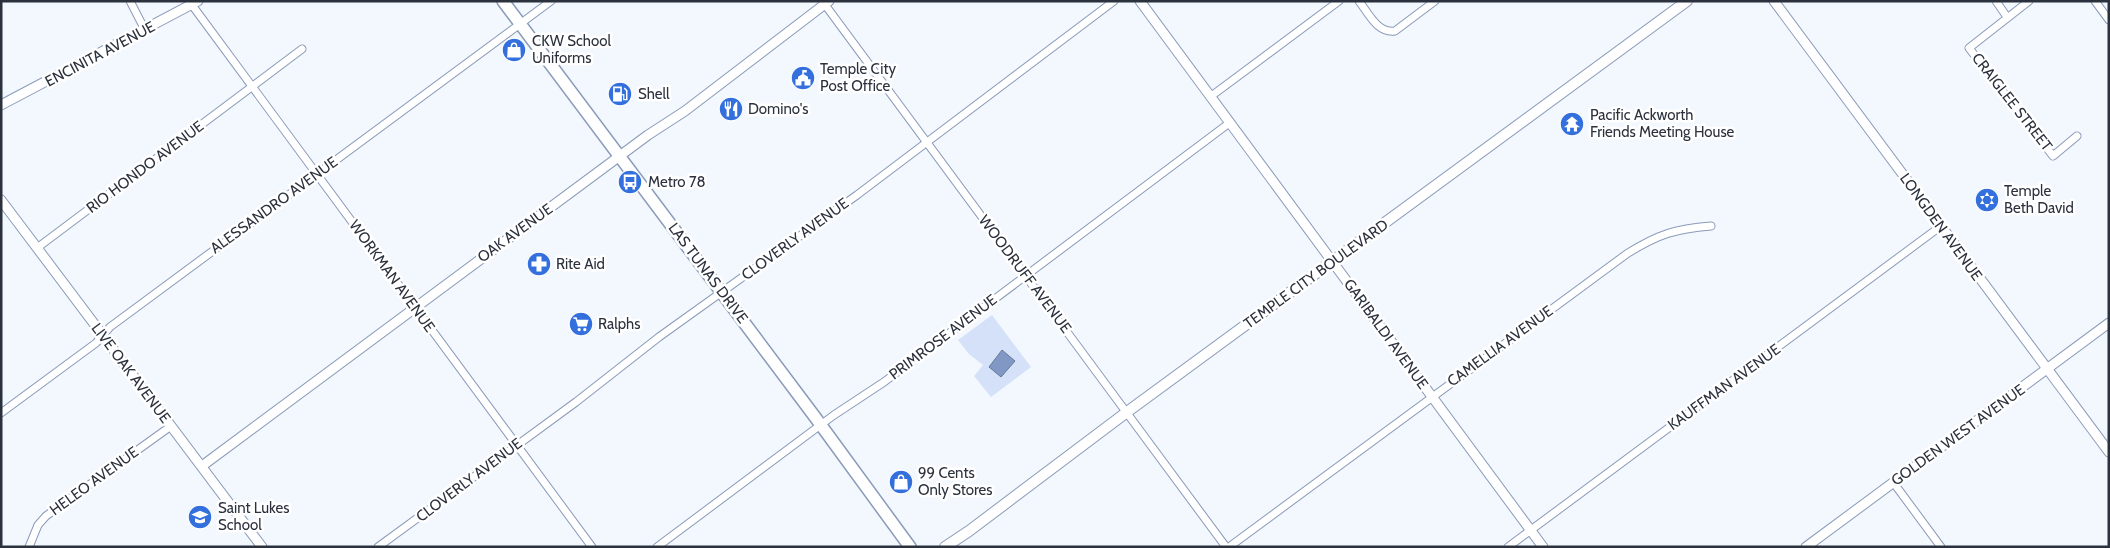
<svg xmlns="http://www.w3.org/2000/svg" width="2110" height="548" viewBox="0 0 2110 548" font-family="Cabin,sans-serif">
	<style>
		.green { fill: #d4e1f8 }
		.water { fill: #8098c3; stroke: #66799b }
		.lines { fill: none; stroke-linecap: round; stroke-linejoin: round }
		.minor-casing { stroke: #8a9bb9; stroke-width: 9 }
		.tertiary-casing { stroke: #8a9bb9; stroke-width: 11 }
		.secondary-casing { stroke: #8a9bb9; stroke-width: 12 }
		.primary-casing { stroke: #8a9bb9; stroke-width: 14 }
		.minor { stroke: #fff; stroke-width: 7 }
		.tertiary { stroke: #fff; stroke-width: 9 }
		.secondary { stroke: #fff; stroke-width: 10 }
		.primary { stroke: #fff; stroke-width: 11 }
		.labels { text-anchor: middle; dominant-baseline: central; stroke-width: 5; stroke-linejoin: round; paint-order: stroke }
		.poi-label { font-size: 15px; fill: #2b323e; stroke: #fff; text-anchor: start }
		.street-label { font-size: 15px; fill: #2b323e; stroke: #fff }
	</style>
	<rect width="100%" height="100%" fill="#f3f7fe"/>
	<path class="green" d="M992,315L1031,367L991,397L974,376L983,365L969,354L958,340Z"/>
	<path class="water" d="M1002,350L1015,361L1001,377L989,367Z"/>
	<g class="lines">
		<g class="minor-casing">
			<g id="minor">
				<path d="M130,1L145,30"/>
				<path d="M1359,1C1369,14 1377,33 1395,31L1435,1"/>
				<path d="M1996,1L2007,17"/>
				<path d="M2029,1L1969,48L2053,156L2077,136"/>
				<path d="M2095,1L2109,20"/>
				<path d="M823,2L1226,547"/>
				<path d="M192,5L592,547"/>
				<path d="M1210,97L1339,1"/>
				<path d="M37,248L302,49"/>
				<path d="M1,413L96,343L110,327L551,1"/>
				<path d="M1893,482L1941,547"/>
				<path d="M29,547L38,525L46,516L171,426"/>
				<path d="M378,547L576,402L659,337L857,195L1114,1"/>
				<path d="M657,547L834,415L884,382L1228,124"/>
				<path d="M1229,547L1628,253C1659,234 1675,229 1711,226"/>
				<path d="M1508,547L1941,226"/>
			</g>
		</g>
		<g class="tertiary-casing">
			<g id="tertiary">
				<path d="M1140,1L1543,547"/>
				<path d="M1774,1L2109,452"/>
				<path d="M1,105L198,1"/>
				<path d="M1,200L262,547"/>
				<path d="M202,466L648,135L685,111L829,1"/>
				<path d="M1806,547L2109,323"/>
			</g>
		</g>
		<g class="secondary-casing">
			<path id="secondary" d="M945,547L969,531L1127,412L1687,1"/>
		</g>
		<g class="primary-casing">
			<path id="primary" d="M503,1L815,417L910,547"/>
		</g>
		<use href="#minor" class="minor"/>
		<use href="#tertiary" class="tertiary"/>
		<use href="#secondary" class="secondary"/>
		<use href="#primary" class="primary"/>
	</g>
	<defs>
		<g id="shop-disc" transform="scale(1.25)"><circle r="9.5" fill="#3370de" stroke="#fff"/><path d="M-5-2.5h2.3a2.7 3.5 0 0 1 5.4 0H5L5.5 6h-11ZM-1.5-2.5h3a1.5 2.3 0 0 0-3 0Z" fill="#fff"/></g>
		<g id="civic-disc" transform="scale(1.25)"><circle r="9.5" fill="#3370de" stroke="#fff"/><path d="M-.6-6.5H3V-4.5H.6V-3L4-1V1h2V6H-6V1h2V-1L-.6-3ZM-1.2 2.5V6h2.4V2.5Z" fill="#fff"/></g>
		<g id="fuel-disc" transform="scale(1.25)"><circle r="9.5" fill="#3370de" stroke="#fff"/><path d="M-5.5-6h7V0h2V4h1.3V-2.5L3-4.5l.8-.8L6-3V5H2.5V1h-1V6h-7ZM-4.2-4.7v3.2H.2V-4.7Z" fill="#fff"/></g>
		<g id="restaurant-disc" transform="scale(1.25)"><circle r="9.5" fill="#3370de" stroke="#fff"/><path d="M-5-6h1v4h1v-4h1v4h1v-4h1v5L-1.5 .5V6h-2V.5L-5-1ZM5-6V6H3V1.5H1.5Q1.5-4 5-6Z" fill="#fff"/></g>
		<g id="temple-disc" transform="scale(1.25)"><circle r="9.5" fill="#3370de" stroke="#fff"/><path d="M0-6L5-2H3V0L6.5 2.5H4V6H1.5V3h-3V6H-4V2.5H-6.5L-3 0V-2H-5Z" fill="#fff"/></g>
		<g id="bus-disc" transform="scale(1.25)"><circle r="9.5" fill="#3370de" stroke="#fff"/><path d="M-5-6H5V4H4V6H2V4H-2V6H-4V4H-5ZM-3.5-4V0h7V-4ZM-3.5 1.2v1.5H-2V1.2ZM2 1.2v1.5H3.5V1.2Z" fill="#fff"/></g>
		<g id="synagogue-disc" transform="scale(1.25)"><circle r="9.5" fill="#3370de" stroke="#fff"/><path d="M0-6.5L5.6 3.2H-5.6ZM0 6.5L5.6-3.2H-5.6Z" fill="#fff"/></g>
		<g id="pharmacy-disc" transform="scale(1.25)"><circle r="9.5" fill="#3370de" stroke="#fff"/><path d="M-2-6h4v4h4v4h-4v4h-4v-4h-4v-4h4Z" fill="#fff"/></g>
		<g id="supermarket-disc" transform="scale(1.25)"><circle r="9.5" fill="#3370de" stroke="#fff"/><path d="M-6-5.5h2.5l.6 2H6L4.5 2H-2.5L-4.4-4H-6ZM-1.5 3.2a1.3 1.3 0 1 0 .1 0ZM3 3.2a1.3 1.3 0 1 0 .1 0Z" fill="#fff"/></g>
		<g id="school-disc" transform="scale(1.25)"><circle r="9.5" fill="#3370de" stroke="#fff"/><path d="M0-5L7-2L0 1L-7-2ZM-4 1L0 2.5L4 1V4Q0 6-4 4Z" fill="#fff"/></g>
	</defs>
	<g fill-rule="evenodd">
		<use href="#shop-disc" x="514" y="50"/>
		<use href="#civic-disc" x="803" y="78"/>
		<use href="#fuel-disc" x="620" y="94"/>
		<use href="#restaurant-disc" x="731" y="109"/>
		<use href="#temple-disc" x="1572" y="124"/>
		<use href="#bus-disc" x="630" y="182"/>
		<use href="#synagogue-disc" x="1987" y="200"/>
		<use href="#pharmacy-disc" x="539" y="264"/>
		<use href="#supermarket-disc" x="581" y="324"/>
		<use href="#shop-disc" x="901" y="482"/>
		<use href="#school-disc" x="200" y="517"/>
	</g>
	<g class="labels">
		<g class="poi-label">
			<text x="532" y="41">CKW School<tspan x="532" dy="17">Uniforms</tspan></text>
			<text x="820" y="69">Temple City<tspan x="820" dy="17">Post Office</tspan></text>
			<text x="638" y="94">Shell</text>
			<text x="748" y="109">Domino's</text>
			<text x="1590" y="115">Pacific Ackworth<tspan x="1590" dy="17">Friends Meeting House</tspan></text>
			<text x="648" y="182">Metro 78</text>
			<text x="2004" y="191">Temple<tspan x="2004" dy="17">Beth David</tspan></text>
			<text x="556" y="264">Rite Aid</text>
			<text x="598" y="324">Ralphs</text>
			<text x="918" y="473">99 Cents<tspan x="918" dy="17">Only Stores</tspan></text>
			<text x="218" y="508">Saint Lukes<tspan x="218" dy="17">School</tspan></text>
		</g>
		<g class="street-label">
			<text transform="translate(100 54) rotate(-28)">ENCINITA AVENUE</text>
			<text transform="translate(2012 102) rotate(52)">CRAIGLEE STREET</text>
			<text transform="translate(145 167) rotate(-37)">RIO HONDO AVENUE</text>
			<text transform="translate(274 205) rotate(-36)">ALESSANDRO AVENUE</text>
			<text transform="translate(1941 227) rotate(54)">LONGDEN AVENUE</text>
			<text transform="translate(515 233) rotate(-36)">OAK AVENUE</text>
			<text transform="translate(795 239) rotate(-36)">CLOVERLY AVENUE</text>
			<text transform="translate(708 273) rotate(53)">LAS TUNAS DRIVE</text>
			<text transform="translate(1025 274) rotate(53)">WOODRUFF AVENUE</text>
			<text transform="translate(1316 274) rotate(-36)">TEMPLE CITY BOULEVARD</text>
			<text transform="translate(392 276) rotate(54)">WORKMAN AVENUE</text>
			<text transform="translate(1386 334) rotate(54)">GARIBALDI AVENUE</text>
			<text transform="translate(943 337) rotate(-37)">PRIMROSE AVENUE</text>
			<text transform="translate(1500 346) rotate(-36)">CAMELLIA AVENUE</text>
			<text transform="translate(131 373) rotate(53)">LIVE OAK AVENUE</text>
			<text transform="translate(1724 387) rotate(-36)">KAUFFMAN AVENUE</text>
			<text transform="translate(1958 435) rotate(-36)">GOLDEN WEST AVENUE</text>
			<text transform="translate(469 480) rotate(-37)">CLOVERLY AVENUE</text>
			<text transform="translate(94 481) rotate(-36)">HELEO AVENUE</text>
		</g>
	</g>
	<rect width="2110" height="548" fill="none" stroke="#2b323e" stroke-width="5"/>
</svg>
